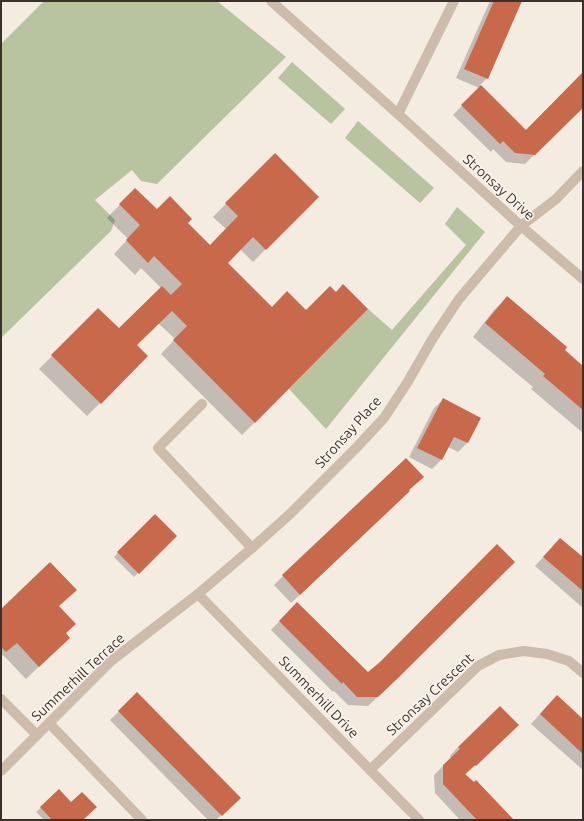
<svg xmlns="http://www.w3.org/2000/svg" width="584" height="821" viewBox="0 0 584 821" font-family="Ubuntu,sans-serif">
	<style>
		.green { fill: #b8c4a0 }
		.shadow { fill: #0003 }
		.building { fill: #c8694b }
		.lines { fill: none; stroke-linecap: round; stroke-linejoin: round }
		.minor { stroke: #cdbbac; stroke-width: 10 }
		.labels { text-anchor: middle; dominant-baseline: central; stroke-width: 3; stroke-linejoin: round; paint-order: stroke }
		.street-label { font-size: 14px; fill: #3b302b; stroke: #fbf5ee }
	</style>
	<rect width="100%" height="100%" fill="#f4ebe1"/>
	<g class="green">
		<path d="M44,1H217L286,57L157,184L141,181L132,170L95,200L115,220L111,231L1,338V44Z"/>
		<path d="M292,62L345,109L331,124L278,78Z"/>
		<path d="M358,121L434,188L420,203L345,138Z"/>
		<path d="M457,207L485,232L326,429L289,389L368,309L392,330L466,245L445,224Z"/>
	</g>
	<g class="shadow">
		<path d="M490,1H520L487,78L480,85L525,131L583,73V106L525,164L506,162L493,149L491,152L453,115L479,88L456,78Z"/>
		<path d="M275,154L317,197L253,262L240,249L227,263L272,308L306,311L336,293L367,309L242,435L161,354L175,339L158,323L136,345L147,356L87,416L39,369L98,310L119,330L161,288L141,268L135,275L114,254L128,239L107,218L135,189L157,210L187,223L210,246L226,229L213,217Z"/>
		<path d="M507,298L563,351L583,367V433L531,389L533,387L473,337L494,310Z"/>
		<path d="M443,400L480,418L467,443L458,452L448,447L441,460L432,469L409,457L434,408Z"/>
		<path d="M408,490L400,500L291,603L274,585L283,576Z"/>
		<path d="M155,515L176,536L134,577L114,557Z"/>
		<path d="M560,539L583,559V608L535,566Z"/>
		<path d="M297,603L368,674L387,688L368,706L348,705L334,691L333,692L271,630Z"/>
		<path d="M58,607L65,634L56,650L26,679L3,655L1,657V611Z"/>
		<path d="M137,694L239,798L216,820H208L110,720Z"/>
		<path d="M548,705L583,720V770L531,724Z"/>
		<path d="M508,734L465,775L513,820H460L435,793L434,775L451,758L450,756L458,747Z"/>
		<path d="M59,791L71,803L82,820H44L36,812Z"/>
	</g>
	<g class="building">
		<path d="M494,1H522L488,79L464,69Z"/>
		<path d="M583,72V108L535,155L515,153L503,141L500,144L461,105L481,85L526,130Z"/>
		<path d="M275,153L319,197L266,250L253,237L228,263L272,307L287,291L306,310L330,286L336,292L343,284L368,309L255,423L173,340L187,326L172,311L137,345L148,356L101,404L51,355L98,308L119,328L162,286L171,295L182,284L154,256L148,263L126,240L140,225L119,204L135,188L157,209L170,196L192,219L188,223L210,245L238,216L225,203Z"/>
		<path d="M507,296L567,347L565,350L583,366V410L543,376L545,374L485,323Z"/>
		<path d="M443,398L481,418L468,443L454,437L442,460L417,448Z"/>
		<path d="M406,458L424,477L409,490L410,491L300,595L282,575Z"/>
		<path d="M155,514L177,536L139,574L117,552Z"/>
		<path d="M560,538L583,557V591L543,557Z"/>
		<path d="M497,544L515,562L397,679L378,697H357L343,682L342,684L279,621L297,602L368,672L380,662Z"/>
		<path d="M50,562L77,590L59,606L76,624L66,633L70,638L39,667L17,643L6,652L1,647V609Z"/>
		<path d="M137,692L241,798L222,816L118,711Z"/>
		<path d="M557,695L583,719V754L540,714Z"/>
		<path d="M500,706L519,725L476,766L475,765L465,774L474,782L476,780L514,820H477L443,784V765L460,749L458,747Z"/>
		<path d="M59,789L71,802L82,792L97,807L83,820H52L40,807Z"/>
	</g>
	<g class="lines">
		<g class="minor">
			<path d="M271,1L398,114L521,226L583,279"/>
			<path d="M398,114L454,1"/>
			<path d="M202,404L158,448L252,548"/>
			<path d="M198,594L419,820"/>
			<path d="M1,699L37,735"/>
			<path d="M49,723L142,820"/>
			<path d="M370,770L478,666L499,655L524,651L547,654L569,661L583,673"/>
			<path d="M1,771L111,661L198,594L252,548L290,514L357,447L384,418L407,383L433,338L459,299L521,226L556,199L583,171"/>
		</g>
	</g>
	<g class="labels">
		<g class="street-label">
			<text transform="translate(499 187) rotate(42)">Stronsay Drive</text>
			<text transform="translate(348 432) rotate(-48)">Stronsay Place</text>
			<text transform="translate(78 677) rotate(-43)">Summerhill Terrace</text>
			<text transform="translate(430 694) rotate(-43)">Stronsay Crescent</text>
			<text transform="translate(319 697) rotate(46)">Summerhill Drive</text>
		</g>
	</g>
	<rect width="584" height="821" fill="none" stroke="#3b302b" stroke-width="4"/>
</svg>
